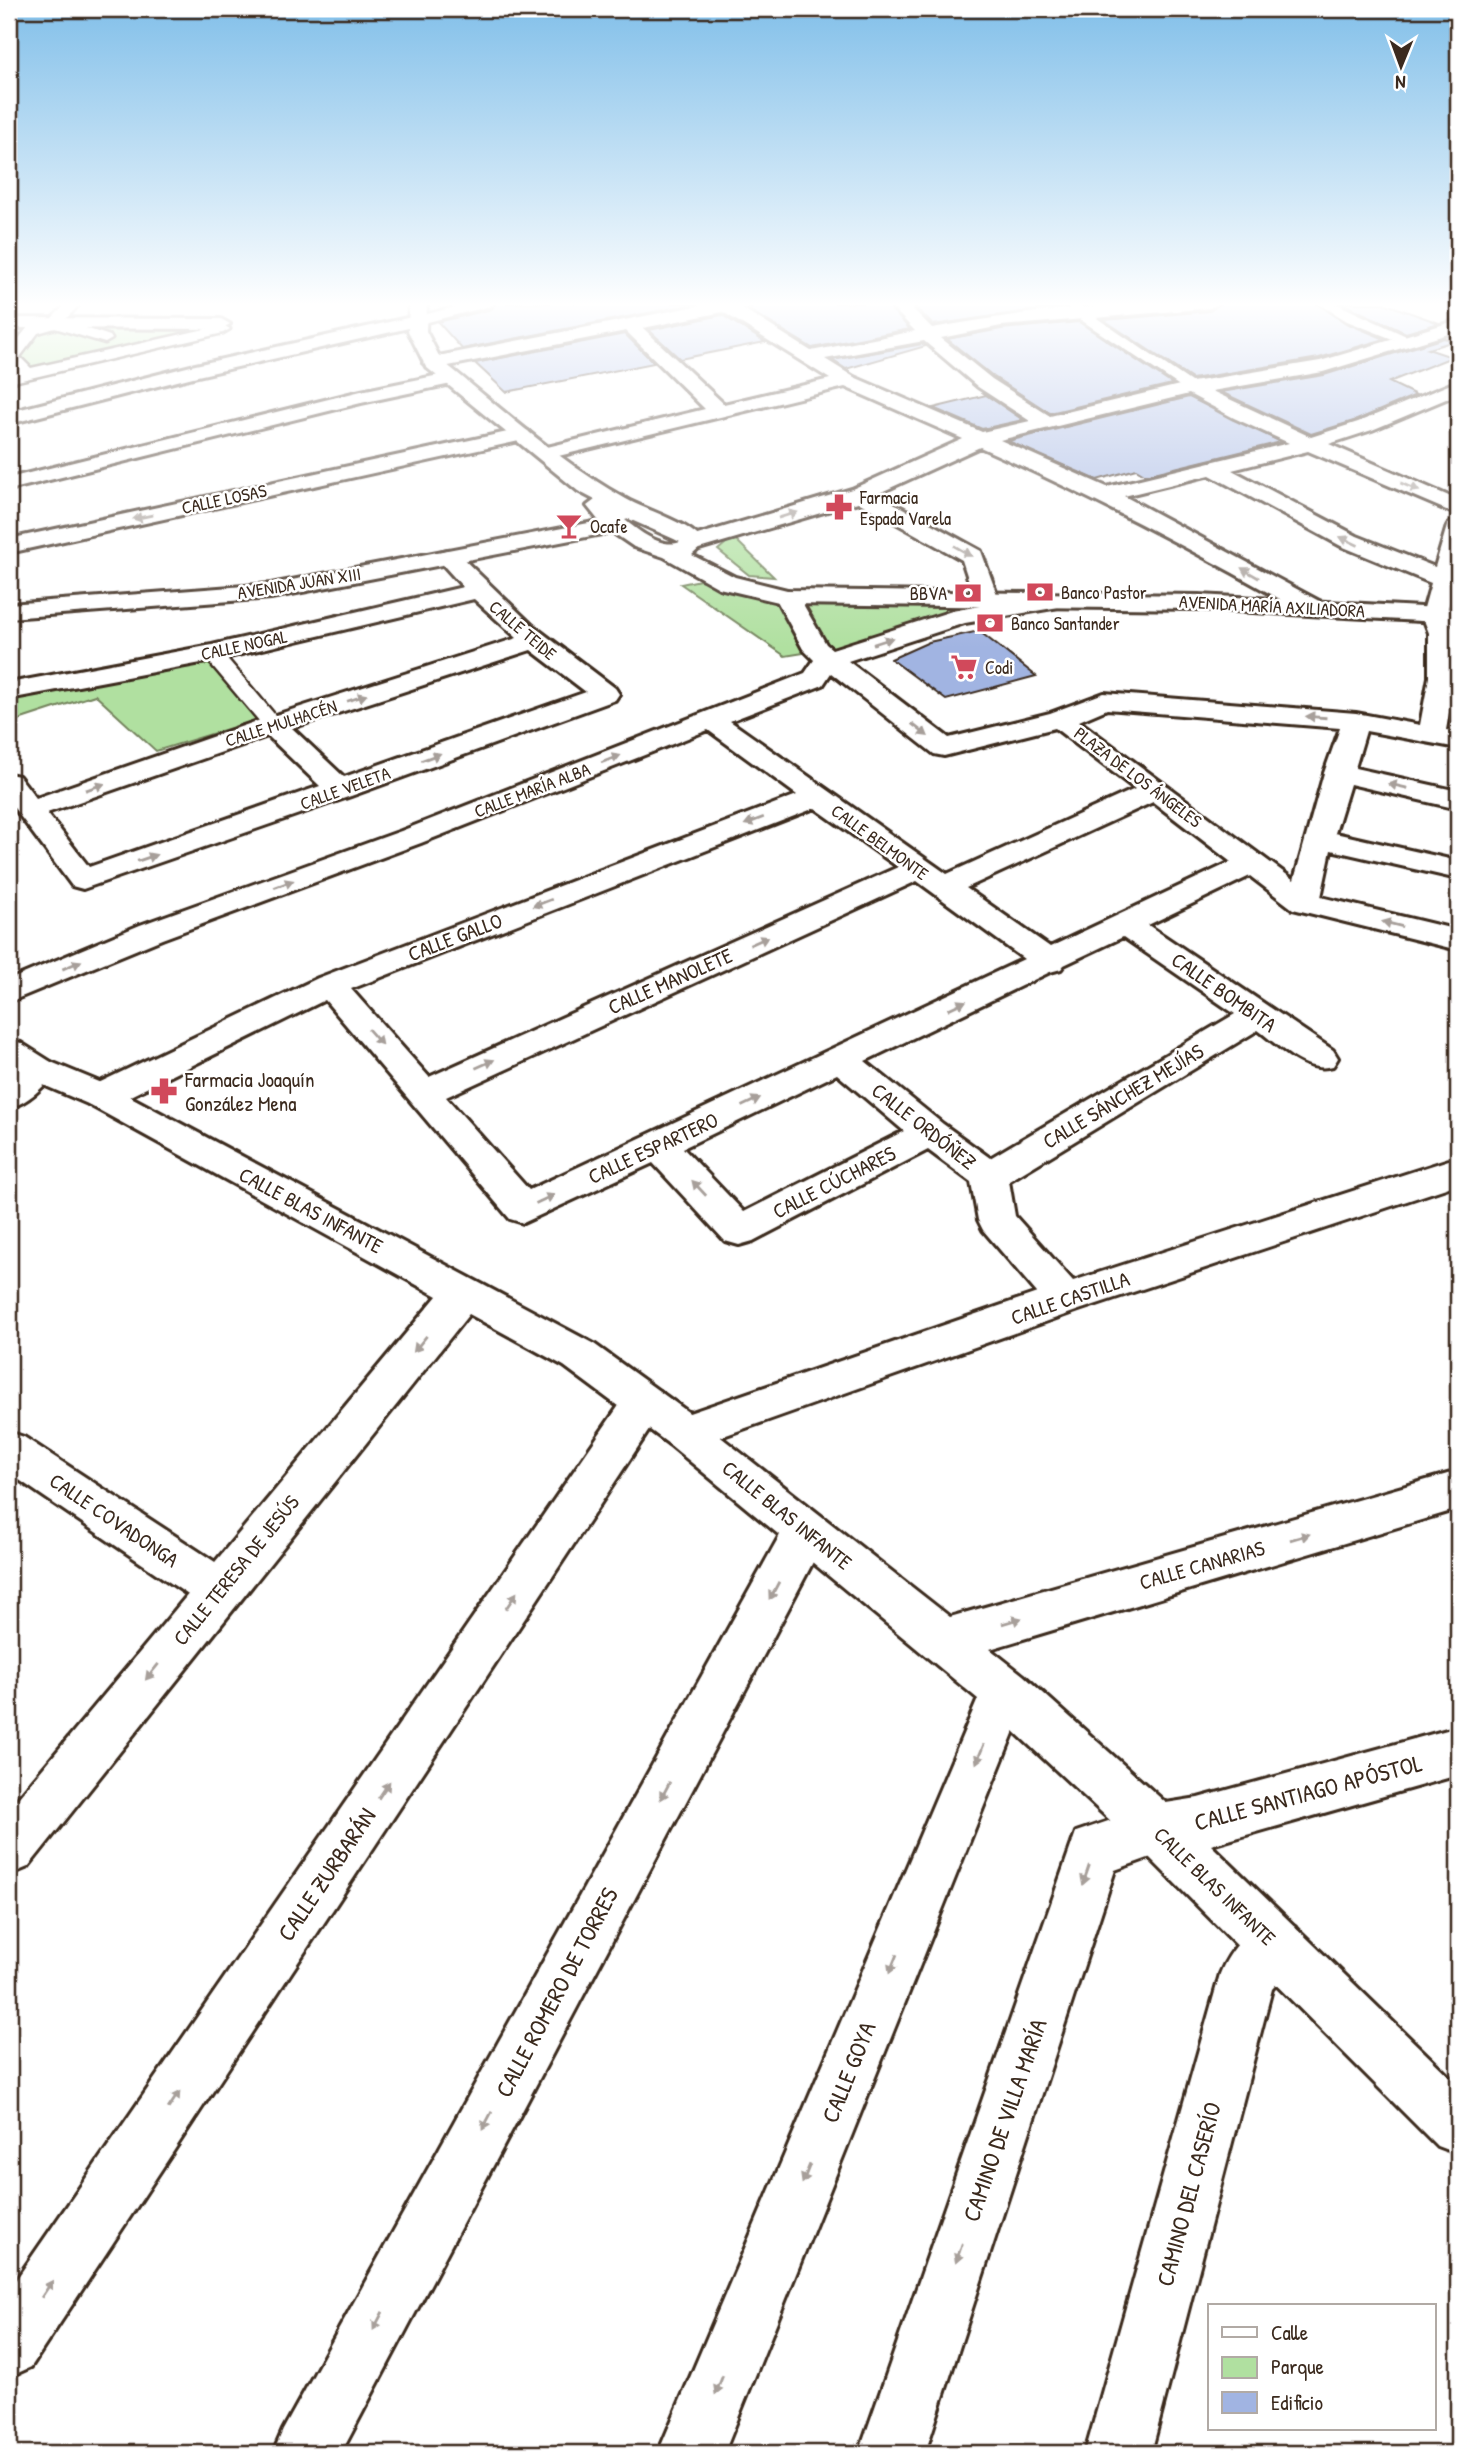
<svg xmlns="http://www.w3.org/2000/svg" width="1467" height="2462" viewBox="0 0 1467 2462" font-family="'Patrick Hand',sans-serif">
	<style>
		.green { fill: #b0e0a0; stroke: #76855f; stroke-width: 2 }
		.building { fill: #a1b4e2; stroke: #3b2a1e; stroke-width: 2 }
		.lines { fill: none; stroke-linecap: round; stroke-linejoin: round }
		.pedestrian-casing { stroke: #3b2a1e; stroke-width: 5 }
		.minor-casing { stroke: #3b2a1e; stroke-width: 6 }
		.tertiary-casing { stroke: #3b2a1e; stroke-width: 6 }
		.pedestrian { fill: #fff; fill-rule: evenodd }
		.minor { fill: #fff; fill-rule: evenodd }
		.tertiary { fill: #fff; fill-rule: evenodd }
		.oneway { fill: #a79f9a }
		.labels { text-anchor: middle; dominant-baseline: central; stroke-width: 5; stroke-linejoin: round; paint-order: stroke }
		.far-poi-label { font-size: 18px; fill: #3b2a1e; stroke: #fff; text-anchor: start }
		.far-street-label { font-size: 18px; fill: #3b2a1e; stroke: #fff }
		.street-label { font-size: 21px; fill: #3b2a1e; stroke: #fff }
		.poi-label { font-size: 21px; fill: #3b2a1e; stroke: #fff; text-anchor: start }
		.near-street-label { font-size: 24px; fill: #3b2a1e; stroke: #fff }
	</style>
	<rect width="100%" height="100%" fill="#fff"/>
	<filter id="ink" filterUnits="userSpaceOnUse"><feTurbulence type="fractalNoise" baseFrequency=".0143" numOctaves="2"/><feDisplacementMap in="SourceGraphic" scale="14" xChannelSelector="R" yChannelSelector="G"/><feConvolveMatrix kernelMatrix="1 2 1 2 8 2 1 2 1" color-interpolation-filters="sRGB"/></filter>
	<g filter="url(#ink)">
		<g class="green">
			<path d="M30,328H197L204,332L27,375L9,361V357Z"/>
			<path d="M733,537L774,577L749,575L718,550Z"/>
			<path d="M700,580L769,599L794,615L816,651L785,656L681,584Z"/>
			<path d="M798,602H1028L830,655Z"/>
			<path d="M212,656L270,716L156,751L95,695L9,723V695Z"/>
		</g>
		<g class="building">
			<path d="M496,303H699L462,349L438,322L492,309Z"/>
			<path d="M755,303H885L910,329L812,348L749,310Z"/>
			<path d="M911,303H1062L1064,306L933,325Z"/>
			<path d="M1221,303H1316L1346,323L1385,339L1319,358L1192,379L1104,320L1210,311Z"/>
			<path d="M1341,303H1383L1439,323L1406,333Z"/>
			<path d="M722,315L765,342L680,359L649,330Z"/>
			<path d="M1079,322L1172,384L1050,413L994,377L947,339L1001,329Z"/>
			<path d="M625,334L654,363L506,392L475,363Z"/>
			<path d="M1444,338L1454,341L1428,349L1452,357L1389,382L1416,395L1357,420L1311,434L1221,392L1324,375Z"/>
			<path d="M923,344L926,346L846,369L832,360Z"/>
			<path d="M986,395L1023,420L982,429L933,408Z"/>
			<path d="M1189,397L1281,442L1146,475L1136,469L1097,480L1008,441Z"/>
			<path d="M979,631L1036,676L946,700L891,659L929,642Z"/>
		</g>
		<g class="lines">
			<g class="pedestrian-casing">
				<g id="pedestrian">
					<path d="M67,303H81L64,321L110,336L112,339L105,343L55,328L38,333L20,357L31,368L223,325L230,329L223,333L9,383V375L19,372L9,362V351L28,327L50,320Z"/>
					<path d="M471,303H493L491,306L416,325L409,321L411,318Z"/>
					<path d="M1065,303H1079L1085,310L1200,388L1192,393L1187,391L1075,316Z"/>
					<path d="M1318,303H1335L1417,341L1410,345L1405,344L1347,321Z"/>
					<path d="M212,647L219,649L280,721L283,725L280,729H266L205,657L202,653L205,649Z"/>
				</g>
			</g>
			<g class="minor-casing">
				<g id="minor">
					<path d="M712,303H752L749,307L742,308L811,351L915,331L888,303H907L932,328C1026,311 1123,300 1219,303L1210,308L1001,326L941,338L992,379L1050,416L1192,382L1320,361L1458,320V331L1323,372L1212,391L1311,437L1358,422L1458,381V394L1372,430L1329,444L1458,500V515L1308,451L1232,470L1357,536L1435,567L1447,526L1450,521L1458,519V587H1454L1446,615L1455,633V677L1446,730L1458,732V748L1366,731L1355,768L1458,791V809L1350,784L1335,833L1458,861V879L1331,850L1321,897L1458,930V950L1293,909L1250,876L1148,925L1333,1050L1338,1058L1333,1066C1305,1074 1280,1046 1258,1030L1009,1181L1015,1216L1073,1281L1458,1157V1184L1079,1310L684,1450L669,1444L662,1432L669,1420L1037,1293L983,1230L978,1220L971,1182L928,1150L753,1241L739,1245L725,1241L653,1163L523,1223L510,1219L325,1000L114,1104L101,1108L88,1104L83,1096L88,1088L318,978L797,795L708,730L421,843L162,939L9,1002V980L140,925L401,831L805,673L814,660L803,649L775,597L778,592L787,590L796,592L826,644L832,649L952,611L980,606L975,600L962,560L858,502L692,551L684,549L680,544L684,539L852,489L963,439L845,387L546,459L539,457L535,453L539,449L705,409L626,331L433,369L423,363L433,357ZM723,312L830,379L724,404L643,328ZM924,341L978,387L1030,421L982,432L854,377L825,359ZM1189,394L1234,418L1289,443L1107,487L1000,440ZM980,447C1092,497 1194,550 1301,611L1310,613L1319,611L1322,606L1319,601L1124,496L1210,475L1341,546L1431,583L1422,615L1429,633V677L1420,725L1356,713L1104,693L1050,713L949,738L848,661L965,623L1053,608L1062,606L1065,601L1062,596L1053,594L997,603L999,600L981,551L877,494ZM831,673L934,754L944,756L1055,728L1135,789L947,874L730,721L823,685ZM1107,709L1340,728L1324,773L1294,880L1079,721ZM1153,802L1231,862L1050,947L966,888ZM815,808L898,867L429,1077L351,989ZM917,881L1024,959L529,1190L446,1097ZM1123,937L1235,1014L990,1158L943,1124L865,1061L1050,972L1061,969L1064,965ZM837,1074L904,1131L744,1212L683,1148Z"/>
					<path d="M416,316L422,317L425,321L422,325L193,377L9,424V412L191,366Z"/>
					<path d="M9,318L221,319L230,324L221,329L9,328Z"/>
					<path d="M449,373L459,379L456,383L361,403L9,490V478L361,391Z"/>
					<path d="M521,429L528,431L531,435L528,439L9,553V539Z"/>
					<path d="M448,550L456,552L532,625L615,688L619,694L615,700L351,796L83,889L72,886L9,801V774L19,776L36,798L263,719L517,638L474,599L212,661L9,699V683L212,645L463,587L436,557L440,552ZM531,650L586,692L344,777L292,728ZM268,736L320,786L89,867L47,813Z"/>
					<path d="M39,1058L51,1062L56,1070C46,1086 27,1103 9,1108V1077L27,1062Z"/>
					<path d="M644,1386L659,1391L665,1403L659,1415L31,2367L9,2377V2290L629,1391Z"/>
					<path d="M9,1432L24,1437L235,1575L242,1590L235,1605L219,1611L203,1605L9,1473Z"/>
					<path d="M806,1512L822,1517L829,1531L822,1545L341,2453H273L283,2430L790,1517Z"/>
					<path d="M1158,1804L1176,1812L1184,1830L1176,1848L1115,1870L925,2453H859L1076,1832Z"/>
					<path d="M1276,1918L1295,1926L1303,1945L1295,1964L1272,1989L1151,2453H1085L1220,1974C1231,1947 1249,1929 1276,1918Z"/>
				</g>
			</g>
			<g class="tertiary-casing">
				<g id="tertiary">
					<path d="M409,303H427L426,331L441,360C501,408 559,462 626,499C645,510 697,525 704,544L692,555L735,577L787,590L1199,595L1458,609V623L1199,609L787,604L719,588L664,557L634,547L612,532L271,598L9,618V604L271,584L599,521L587,506L595,500L578,491L426,367L408,331ZM629,519L674,539L680,542C662,549 638,531 625,520Z"/>
					<path d="M9,1040L21,1043L51,1062L114,1088L594,1344L699,1420L950,1617L1458,1471V1509L990,1649L1023,1675L1166,1803L1198,1798L1458,1727V1775L1211,1845L1458,2085V2154L1437,2146L1140,1848L1014,1731L724,2453H658L978,1699L669,1444L564,1366L469,1314L28,1867L9,1875V1809L437,1296L88,1104L27,1078L9,1067Z"/>
				</g>
			</g>
			<use href="#pedestrian" class="pedestrian"/>
			<use href="#minor" class="minor"/>
			<use href="#tertiary" class="tertiary"/>
		</g>
		<defs><path id="oneway-solid" d="M-6-.8H1V-3.2L6.5 0L1 3.2V.8H-6Z" transform="scale(1.75)"/></defs>
		<g class="oneway">
			<use href="#oneway-solid" transform="translate(1410 487) rotate(23)"/>
			<use href="#oneway-solid" transform="translate(788 515) rotate(-17)"/>
			<use href="#oneway-solid" transform="translate(143 517) rotate(168)"/>
			<use href="#oneway-solid" transform="translate(1349 541) rotate(-155)"/>
			<use href="#oneway-solid" transform="translate(963 551) rotate(30)"/>
			<use href="#oneway-solid" transform="translate(1250 573) rotate(-150)"/>
			<use href="#oneway-solid" transform="translate(883 641) rotate(-18)"/>
			<use href="#oneway-solid" transform="translate(357 698) rotate(-18)"/>
			<use href="#oneway-solid" transform="translate(1316 717) rotate(-176)"/>
			<use href="#oneway-solid" transform="translate(920 730) rotate(38)"/>
			<use href="#oneway-solid" transform="translate(431 757) rotate(-20)"/>
			<use href="#oneway-solid" transform="translate(611 759) rotate(-21)"/>
			<use href="#oneway-solid" transform="translate(1398 786) rotate(-167)"/>
			<use href="#oneway-solid" transform="translate(95 787) rotate(-19)"/>
			<use href="#oneway-solid" transform="translate(754 821) rotate(159)"/>
			<use href="#oneway-solid" transform="translate(147 858) rotate(-19)"/>
			<use href="#oneway-solid" transform="translate(284 884) rotate(-20)"/>
			<use href="#oneway-solid" transform="translate(542 903) rotate(159)"/>
			<use href="#oneway-solid" transform="translate(1392 924) rotate(-166)"/>
			<use href="#oneway-solid" transform="translate(759 941) rotate(-24)"/>
			<use href="#oneway-solid" transform="translate(72 965) rotate(-23)"/>
			<use href="#oneway-solid" transform="translate(957 1005) rotate(-25)"/>
			<use href="#oneway-solid" transform="translate(375 1037) rotate(49)"/>
			<use href="#oneway-solid" transform="translate(485 1064) rotate(-24)"/>
			<use href="#oneway-solid" transform="translate(751 1102) rotate(-25)"/>
			<use href="#oneway-solid" transform="translate(699 1188) rotate(-133)"/>
			<use href="#oneway-solid" transform="translate(545 1199) rotate(-25)"/>
			<use href="#oneway-solid" transform="translate(420 1344) rotate(129)"/>
			<use href="#oneway-solid" transform="translate(1300 1537) rotate(-16)"/>
			<use href="#oneway-solid" transform="translate(774 1591) rotate(118)"/>
			<use href="#oneway-solid" transform="translate(511 1601) rotate(-56)"/>
			<use href="#oneway-solid" transform="translate(1012 1621) rotate(-16)"/>
			<use href="#oneway-solid" transform="translate(152 1672) rotate(129)"/>
			<use href="#oneway-solid" transform="translate(980 1754) rotate(112)"/>
			<use href="#oneway-solid" transform="translate(384 1790) rotate(-56)"/>
			<use href="#oneway-solid" transform="translate(665 1791) rotate(118)"/>
			<use href="#oneway-solid" transform="translate(1086 1875) rotate(109)"/>
			<use href="#oneway-solid" transform="translate(893 1964) rotate(112)"/>
			<use href="#oneway-solid" transform="translate(174 2100) rotate(-56)"/>
			<use href="#oneway-solid" transform="translate(487 2121) rotate(118)"/>
			<use href="#oneway-solid" transform="translate(806 2174) rotate(112)"/>
			<use href="#oneway-solid" transform="translate(959 2253) rotate(109)"/>
			<use href="#oneway-solid" transform="translate(47 2289) rotate(-56)"/>
			<use href="#oneway-solid" transform="translate(378 2321) rotate(118)"/>
			<use href="#oneway-solid" transform="translate(719 2385) rotate(112)"/>
		</g>
	</g>
	<linearGradient id="sky" x2="0" y2="1"><stop stop-color="#81bfe9"/><stop offset="0.47" stop-color="#fff"/><stop offset="1" stop-color="#fff" stop-opacity="0"/></linearGradient>
	<rect width="1467" height="648" fill="url(#sky)"/>
	<defs>
		<g id="pharmacy-bare" transform="scale(2.1)"><path d="M-2-6h4v4h4v4h-4v4h-4v-4h-4v-4h4Z" fill="#d1495b" stroke="#fff" stroke-width="2.5" paint-order="stroke"/></g>
		<g id="bar-bare" transform="scale(2.1)"><path d="M-6-5H6L.8 .8V4.5H3.5V6h-7V4.5H-.8V.8Z" fill="#d1495b" stroke="#fff" stroke-width="2.5" paint-order="stroke"/></g>
		<g id="bank-bare" transform="scale(2.1)"><path d="M-6-4H6V4H-6ZM0-2.3a2.3 2.3 0 1 0 0 4.6a2.3 2.3 0 1 0 0-4.6Z" fill="#d1495b" stroke="#fff" stroke-width="2.5" paint-order="stroke"/></g>
		<g id="supermarket-bare" transform="scale(2.1)"><path d="M-6-5.5h2.5l.6 2H6L4.5 2H-2.5L-4.4-4H-6ZM-1.5 3.2a1.3 1.3 0 1 0 .1 0ZM3 3.2a1.3 1.3 0 1 0 .1 0Z" fill="#d1495b" stroke="#fff" stroke-width="2.5" paint-order="stroke"/></g>
	</defs>
	<g fill-rule="evenodd">
		<use href="#pharmacy-bare" x="839" y="507"/>
		<use href="#bar-bare" x="569" y="526"/>
		<use href="#bank-bare" x="1040" y="592"/>
		<use href="#bank-bare" x="968" y="593"/>
		<use href="#bank-bare" x="990" y="623"/>
		<use href="#supermarket-bare" x="964" y="667"/>
		<use href="#pharmacy-bare" x="164" y="1091"/>
	</g>
	<g class="labels">
		<g class="far-poi-label">
			<text x="860" y="497">Farmacia<tspan x="860" dy="21">Espada Varela</tspan></text>
			<text x="590" y="526">Ocafe</text>
			<text x="1061" y="592">Banco Pastor</text>
			<text x="947" y="593" text-anchor="end">BBVA</text>
			<text x="1011" y="623">Banco Santander</text>
			<text x="985" y="667">Codi</text>
		</g>
		<g class="far-street-label">
			<text transform="translate(224 499) rotate(-12)">CALLE LOSAS</text>
			<text transform="translate(299 583) rotate(-9)">AVENIDA JUAN XIII</text>
			<text transform="translate(1272 606) rotate(3)">AVENIDA MARÍA AXILIADORA</text>
			<text transform="translate(523 630) rotate(40)">CALLE TEIDE</text>
			<text transform="translate(244 645) rotate(-12)">CALLE NOGAL</text>
			<text transform="translate(281 723) rotate(-18)">CALLE MULHACÉN</text>
			<text transform="translate(1138 777) rotate(37)">PLAZA DE LOS ÁNGELES</text>
			<text transform="translate(345 788) rotate(-20)">CALLE VELETA</text>
			<text transform="translate(532 790) rotate(-21)">CALLE MARÍA ALBA</text>
			<text transform="translate(880 842) rotate(36)">CALLE BELMONTE</text>
		</g>
		<g class="street-label">
			<text transform="translate(455 937) rotate(-21)">CALLE GALLO</text>
			<text transform="translate(670 981) rotate(-24)">CALLE MANOLETE</text>
			<text transform="translate(1224 992) rotate(35)">CALLE BOMBITA</text>
			<text transform="translate(1123 1096) rotate(-31)">CALLE SÁNCHEZ MEJÍAS</text>
			<text transform="translate(924 1126) rotate(38)">CALLE ORDÓÑEZ</text>
			<text transform="translate(653 1148) rotate(-25)">CALLE ESPARTERO</text>
			<text transform="translate(834 1182) rotate(-27)">CALLE CÚCHARES</text>
			<text transform="translate(311 1210) rotate(28)">CALLE BLAS INFANTE</text>
			<text transform="translate(1070 1298) rotate(-19)">CALLE CASTILLA</text>
			<text transform="translate(787 1515) rotate(39)">CALLE BLAS INFANTE</text>
			<text transform="translate(114 1520) rotate(34)">CALLE COVADONGA</text>
			<text transform="translate(1202 1565) rotate(-16)">CALLE CANARIAS</text>
			<text transform="translate(236 1570) rotate(-51)">CALLE TERESA DE JESÚS</text>
			<text transform="translate(1215 1886) rotate(44)">CALLE BLAS INFANTE</text>
		</g>
		<g class="poi-label">
			<text x="185" y="1079">Farmacia Joaquín<tspan x="185" dy="24">González Mena</tspan></text>
		</g>
		<g class="near-street-label">
			<text transform="translate(1308 1792) rotate(-15)">CALLE SANTIAGO APÓSTOL</text>
			<text transform="translate(326 1874) rotate(-56)">CALLE ZURBARÁN</text>
			<text transform="translate(556 1992) rotate(-62)">CALLE ROMERO DE TORRES</text>
			<text transform="translate(848 2072) rotate(-68)">CALLE GOYA</text>
			<text transform="translate(1004 2120) rotate(-71)">CAMINO DE VILLA MARÍA</text>
			<text transform="translate(1188 2194) rotate(-75)">CAMINO DEL CASERÍO</text>
		</g>
	</g>
	<rect width="1467" height="2462" fill="none" stroke="#fff" stroke-width="35"/>
	<rect x="18" y="18" width="1432" height="2427" fill="none" stroke="#3b2a1e" stroke-width="2.5" filter="url(#ink)"/>
	<rect x="1208" y="2304" width="228" height="126" fill="#ffffff" stroke="#b1aaa5" stroke-width="2"/>
	<rect x="1222" y="2327" width="35" height="10" fill="#ffffff" stroke="#b1aaa5" stroke-width="2"/>
	<text x="1271" y="2340" font-size="21" fill="#3b2a1e">Calle</text>
	<rect x="1222" y="2357" width="35" height="21" fill="#b0e0a0" stroke="#b1aaa5" stroke-width="2"/>
	<text x="1271" y="2374" font-size="21" fill="#3b2a1e">Parque</text>
	<rect x="1222" y="2392" width="35" height="21" fill="#a1b4e2" stroke="#b1aaa5" stroke-width="2"/>
	<text x="1271" y="2410" font-size="21" fill="#3b2a1e">Edificio</text>
	<g transform="translate(1401 66) rotate(181)" stroke="#ffffff" stroke-width="5" paint-order="stroke">
	<path d="M0-5L12 26L0 18L-12 26Z" fill="#3b2a1e"/>
	<text y="-10" font-size="19" font-weight="bold" text-anchor="middle" fill="#3b2a1e">N</text>
	</g>
</svg>
